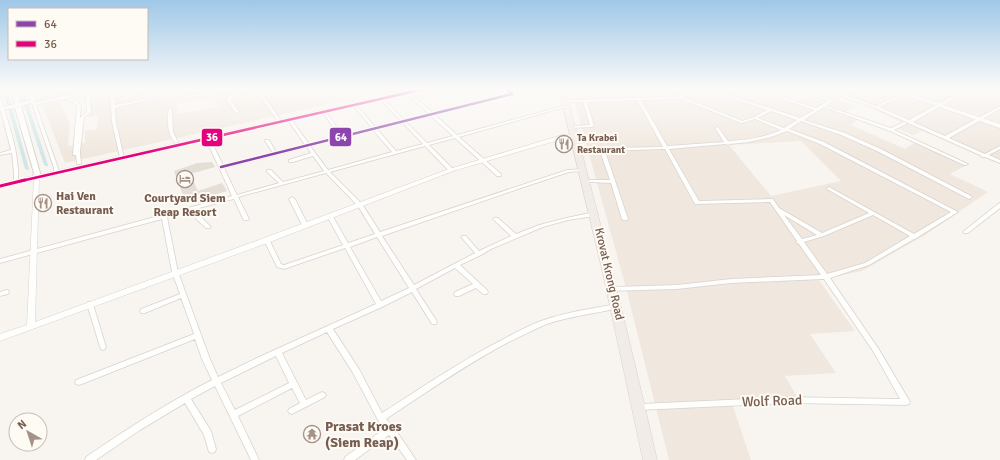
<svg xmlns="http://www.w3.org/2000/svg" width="1000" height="460" viewBox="0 0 1000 460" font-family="Signika,sans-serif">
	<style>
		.residential { fill: #f0e8df; fill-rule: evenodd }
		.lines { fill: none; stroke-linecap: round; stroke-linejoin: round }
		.canal { fill: #d2e6e8; fill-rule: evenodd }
		.building { fill: #e5ded7 }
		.minor-casing { stroke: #d8d2ce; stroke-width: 1.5 }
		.tertiary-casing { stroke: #d8d2ce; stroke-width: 1 }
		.secondary-casing { stroke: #d8d2cc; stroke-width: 2 }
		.primary-casing { stroke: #d9d1cc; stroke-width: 1 }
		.trunk-casing { stroke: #d9d1cc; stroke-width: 1 }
		.minor { fill: #fefefd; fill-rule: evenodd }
		.tertiary { fill: #fefefd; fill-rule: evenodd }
		.secondary { fill: #fefefd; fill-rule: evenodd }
		.primary { fill: #f2eee8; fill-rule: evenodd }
		.trunk { fill: #f2ece8; fill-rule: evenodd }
		.bus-1-casing { stroke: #fefaf4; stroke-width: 5 }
		.bus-2-far1-casing { stroke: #fefaf4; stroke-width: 5 }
		.bus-2-casing { stroke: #fefaf4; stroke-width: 6 }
		.bus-1 { stroke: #8e44ad; stroke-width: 2.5 }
		.bus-2-far1 { stroke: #e5007d; stroke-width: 2.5 }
		.bus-2 { stroke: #e5007d; stroke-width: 3 }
		.labels { text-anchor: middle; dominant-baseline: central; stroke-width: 4; stroke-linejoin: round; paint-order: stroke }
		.far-poi-label { font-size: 10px; font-weight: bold; fill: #775d50; stroke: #fefaf4; text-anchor: start }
		.poi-label { font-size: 12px; font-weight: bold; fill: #775d50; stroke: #fefaf4; text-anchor: start }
		.street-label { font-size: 12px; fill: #775d50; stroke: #fefaf4 }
		.near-street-label { font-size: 14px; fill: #775d50; stroke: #fefaf4 }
		.near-poi-label { font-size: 14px; font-weight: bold; fill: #775d50; stroke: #fefaf4; text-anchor: start }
		.line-badge { stroke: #fefaf4; stroke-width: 1.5 }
		.badge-label { font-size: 11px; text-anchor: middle; font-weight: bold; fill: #fff }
	</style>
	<rect width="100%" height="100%" fill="#f8f5f0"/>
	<g class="residential">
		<path d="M36,89H74L70,95L58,98L70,124L68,146L85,143V131L97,129L98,115L89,117L93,90L97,89H190L192,94L213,89H397L65,163ZM215,97L218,107L178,114L176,104Z"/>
		<path d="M571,89L583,91L614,89L624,96L648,89H710L700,93L717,100L739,89H751L795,103L810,95L827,101L830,97L856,106L845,112L860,118L851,125L905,149L915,142L967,165L950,174L988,192L925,235L862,271L819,280L855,331L810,334L836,373L785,376L800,402L733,406L751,460H669L626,288ZM801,141L841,181L771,196L729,145Z"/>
		<path d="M821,89H1000V164L922,131L913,135L895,128L903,123L845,96Z"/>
	</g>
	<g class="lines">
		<g class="canal">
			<path d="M3,89H7L11,106L10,107L12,108L29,169V170H27L25,169L8,108L9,107L7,106Z"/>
			<path d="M19,89H23L27,102L26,103L28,104L48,165V166H46L44,165L24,104L25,103L23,102Z"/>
		</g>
	</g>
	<path class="building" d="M212,162L215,167L190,174L198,191L222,183L227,191L186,203L174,171L197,163Z"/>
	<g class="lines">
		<g class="minor-casing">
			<g id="minor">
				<path d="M27,89H31L36,102L60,97L62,96H64L96,89H104L88,93L90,95L91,112L84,118L80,152L81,163V164H77L76,155H73V154L77,106C68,94 49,102 36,105L58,168V173L56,174H54V168ZM83,94L86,96L87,112L80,118L81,106L77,101L68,98Z"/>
				<path d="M110,89H114V95L149,89H158L114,98L115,105L155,97L157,98L115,108L116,122L124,158L122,159L120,158L112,122Z"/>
				<path d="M216,89H218L221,91L226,89H233L220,93L197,97L185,94L187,93L197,95L216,91L215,90Z"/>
				<path d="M248,89H255L232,97L231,101L239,112L236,113L227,101L228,96Z"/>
				<path d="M255,89H259L282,122L281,123H279Z"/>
				<path d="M377,89H381L386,95L385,96H383Z"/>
				<path d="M404,89H406L433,113L509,94L505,89H509L513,93V95L435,115L457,135L566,105L569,106L459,137L501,174V176H497L455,138L429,145L453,169V171H449L425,146L330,172L362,204L380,232L567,170L583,169L585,170L583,171L569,172L518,189L382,236L414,285L475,253L462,238L461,237L462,236H466L479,251L511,236L494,220L493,219L494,218H498L516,234L539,225L566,218L595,212L598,214L595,216L568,220L543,227L491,249L481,255L479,256L460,265L487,290L488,292L487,294H483L476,288L459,296H455L454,294L455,292L473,284L455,268L416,289L436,320L437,322L436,324H432L412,292L382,307L333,329L359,369L382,413C421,388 459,362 500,341C513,334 527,326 541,321C565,312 591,309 616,304H618L619,306L618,308C595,314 570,316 547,324C533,330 519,337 505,344C464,366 425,393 386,419L393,426L416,460H407L389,435L355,460H344L345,457L384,429L378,420L353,373L327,332L282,353L306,400L322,392L325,393L326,395L325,397L292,414L289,413L288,411L289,409L300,403L292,388L238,416L259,460H251L215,386L191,399L211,431L216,449L215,452L212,453L209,452L204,435L185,403L140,430L96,460H85L86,457C127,429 168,402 212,380L202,359L195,339L82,384L79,385L76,384L75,382L76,380L194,334L181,298L145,313H141L140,311L141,309L180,294L172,272L162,219L0,263V259L232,196L206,139V138H210V139L223,165L273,153L265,141V140H269L276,152L305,145L288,120L289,119H291L309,144L340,136L323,113V111H325L343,135L372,128L351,103V101H353L375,127L401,121L381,100V98H383L404,120L429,114L404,91ZM431,116L453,136L427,143L406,122ZM403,123L423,144L396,151L377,129ZM373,130L392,152L328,170L310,146ZM307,147L311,153L289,160V162H293L313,156L324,171L283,182L271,170H267V172L279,183L237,195L224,168ZM326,173L358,206L375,234L348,243L332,215H328L327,216L343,245L284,265L281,264L269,239L267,238L264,240L277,267L284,269L345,248L376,304L259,357L218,377L210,359L178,272L167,217L194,210L196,219L206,228H210L211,227L202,218L199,208L234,199L243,219L244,220H248L249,219L238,197ZM377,237L409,288L381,301L350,247ZM276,356L289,383L235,410L221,383Z"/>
				<path d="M701,89H712L800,118L814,110L754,89H760L816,108L828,101L793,89H799L832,100V102L826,106L891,128L904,122H906V124L894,130L968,164L966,165H964L890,131L824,107L804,120L845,133L881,149L971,196L972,197L971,198L969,199L877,151L841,135L801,121L789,129L824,142L958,212L918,237L917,238L914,239L869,265L830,278L878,348L909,400L910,402L909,404L906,405L788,403L639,410L636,409L635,407L636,405L639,404L788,397L900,399L873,351L824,279L731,283L677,289L610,291L609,289L610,287H612L677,285L731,279L821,275L799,244L797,243L796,242L797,241L770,202L695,204L665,149L605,151L628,219L627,220H623L622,219L611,183L587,182L585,181L587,180H610L600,151H576V149L602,148L663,147L637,100L587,102L594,126L592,127L572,128L570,127L571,126L590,125L583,102H564V100L676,97ZM707,90L767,110L754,117L742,121L683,97ZM679,98L741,123H742L755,119L781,130C763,138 747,140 728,141L718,127H717L715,128L724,142L667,146L641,100L676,99ZM771,111L797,120L784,128L758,118ZM787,131L820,144L951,212L914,234L829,187L827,188V189L869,213L822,233L779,208L773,199L699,201L669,149L726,144L728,145L730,144L749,142L771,137ZM784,215L817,235L802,239ZM873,215L910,236L865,263L827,274L804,242L824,236Z"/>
				<path d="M820,89H826L842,94L851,89H856L845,95L876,106L911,89H916L879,107L909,120L955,95L959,89H963L957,97L913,122L945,136L1000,106V109L949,138L985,154L1000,146V149L989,155L1000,160V163L985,157H982V156L875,108Z"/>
				<path d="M0,99L2,100C9,127 20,154 18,182L16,183L14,182V174L12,153L0,155V153L11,150L0,108Z"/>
				<path d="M169,108L172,109L173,132L178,142L176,143C167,136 167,119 169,108Z"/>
				<path d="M292,197L295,199L308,225L307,226L305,227L302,225L289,199Z"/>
				<path d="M1000,203V208L968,233H964L963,232L964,231L998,204Z"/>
				<path d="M6,290H8L9,292L8,294L0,296V292Z"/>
				<path d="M88,302H92L93,304L106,347L105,349L103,350L101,349L100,347L87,304Z"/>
			</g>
		</g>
		<g class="tertiary-casing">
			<g id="tertiary">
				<path d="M888,89H895L1000,124V128Z"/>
				<path d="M562,135H574L577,137L574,139H562L453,171L270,242L0,341V334L27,325L34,177L36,176L39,178L35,322L264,238L449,169Z"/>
			</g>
		</g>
		<g class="secondary-casing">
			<path id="secondary" d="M10,89H16L20,103L33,100L36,102L21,106L40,173L38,179L36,180L32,178L34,173L15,108L0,110V108L15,104Z"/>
		</g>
		<g class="primary-casing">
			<path id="primary" d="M415,89H427L0,188V184Z"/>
		</g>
		<g class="trunk-casing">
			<path id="trunk" d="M559,89H565C598,212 629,336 657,460H643L603,274Z"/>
		</g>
		<use href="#minor" class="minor"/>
		<use href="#tertiary" class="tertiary"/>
		<use href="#secondary" class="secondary"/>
		<use href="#primary" class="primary"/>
		<use href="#trunk" class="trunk"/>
		<g class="bus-1-casing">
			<path id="bus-1" d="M221,167L512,94L507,89"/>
		</g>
		<g class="bus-2-far1-casing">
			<path id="bus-2-far1" d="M21,181L424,89"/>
		</g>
		<g class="bus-2-casing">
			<path id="bus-2" d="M0,186L25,180"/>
		</g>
		<use href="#bus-1" class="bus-1"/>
		<use href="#bus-2-far1" class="bus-2-far1"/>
		<use href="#bus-2" class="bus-2"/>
	</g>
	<linearGradient id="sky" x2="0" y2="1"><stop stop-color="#9fc8e8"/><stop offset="0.58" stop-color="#fcfaf8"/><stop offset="1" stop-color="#fcfaf8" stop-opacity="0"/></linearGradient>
	<rect width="1000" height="154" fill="url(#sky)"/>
	<defs>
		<g id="restaurant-ring" transform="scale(0.9)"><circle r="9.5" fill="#fefaf4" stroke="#a49288" stroke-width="1.5"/><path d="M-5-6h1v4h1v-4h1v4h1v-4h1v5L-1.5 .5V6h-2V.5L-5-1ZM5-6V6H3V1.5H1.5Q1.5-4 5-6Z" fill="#a49288"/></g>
		<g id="hotel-ring" transform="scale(0.9)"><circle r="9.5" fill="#fefaf4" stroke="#a49288" stroke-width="1.5"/><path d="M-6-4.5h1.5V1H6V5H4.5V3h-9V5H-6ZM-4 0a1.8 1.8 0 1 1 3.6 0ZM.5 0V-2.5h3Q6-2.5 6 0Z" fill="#a49288"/></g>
		<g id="temple-ring" transform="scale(0.9)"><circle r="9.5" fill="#fefaf4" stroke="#a49288" stroke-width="1.5"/><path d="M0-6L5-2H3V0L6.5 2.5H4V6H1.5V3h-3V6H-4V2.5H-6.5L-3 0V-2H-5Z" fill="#a49288"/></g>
	</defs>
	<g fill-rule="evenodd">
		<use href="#restaurant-ring" x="564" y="144"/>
		<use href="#hotel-ring" x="185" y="179"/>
		<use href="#restaurant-ring" x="43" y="203"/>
		<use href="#temple-ring" x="312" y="434"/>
	</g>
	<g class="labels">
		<g class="far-poi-label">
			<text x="577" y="138">Ta Krabei<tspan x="577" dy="12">Restaurant</tspan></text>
		</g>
		<g class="poi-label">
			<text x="56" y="196">Hai Ven<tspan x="56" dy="14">Restaurant</tspan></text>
			<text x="185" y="198" text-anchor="middle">Courtyard Siem<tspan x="185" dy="14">Reap Resort</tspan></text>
		</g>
		<g class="street-label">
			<text transform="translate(609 274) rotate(77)">Krovat Krong Road</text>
		</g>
		<g class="near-street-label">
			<text transform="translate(772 401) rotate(-2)">Wolf Road</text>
		</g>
		<g class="near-poi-label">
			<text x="325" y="426">Prasat Kroes<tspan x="325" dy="16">(Siem Reap)</tspan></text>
		</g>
	</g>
	<g class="line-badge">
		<rect x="329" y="127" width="23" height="20" rx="4" fill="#8e44ad"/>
		<rect x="201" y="128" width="22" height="19" rx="4" fill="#e5007d"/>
	</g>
	<g class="badge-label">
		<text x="341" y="141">64</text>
		<text x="212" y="141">36</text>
	</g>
	<rect x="8" y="8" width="140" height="52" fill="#fefaf4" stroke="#c8bbb2"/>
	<rect x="16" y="21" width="20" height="6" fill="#8e44ad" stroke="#c8bbb2"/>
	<text x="44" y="28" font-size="12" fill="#775d50">64</text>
	<rect x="16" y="41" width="20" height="6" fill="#e5007d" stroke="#c8bbb2"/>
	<text x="44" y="48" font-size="12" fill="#775d50">36</text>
	<g transform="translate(28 432) rotate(321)"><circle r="19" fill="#fefaf4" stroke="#c8bbb2"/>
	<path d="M0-3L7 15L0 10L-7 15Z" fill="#a49288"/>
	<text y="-6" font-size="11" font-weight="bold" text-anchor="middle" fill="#775d50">N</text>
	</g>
</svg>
